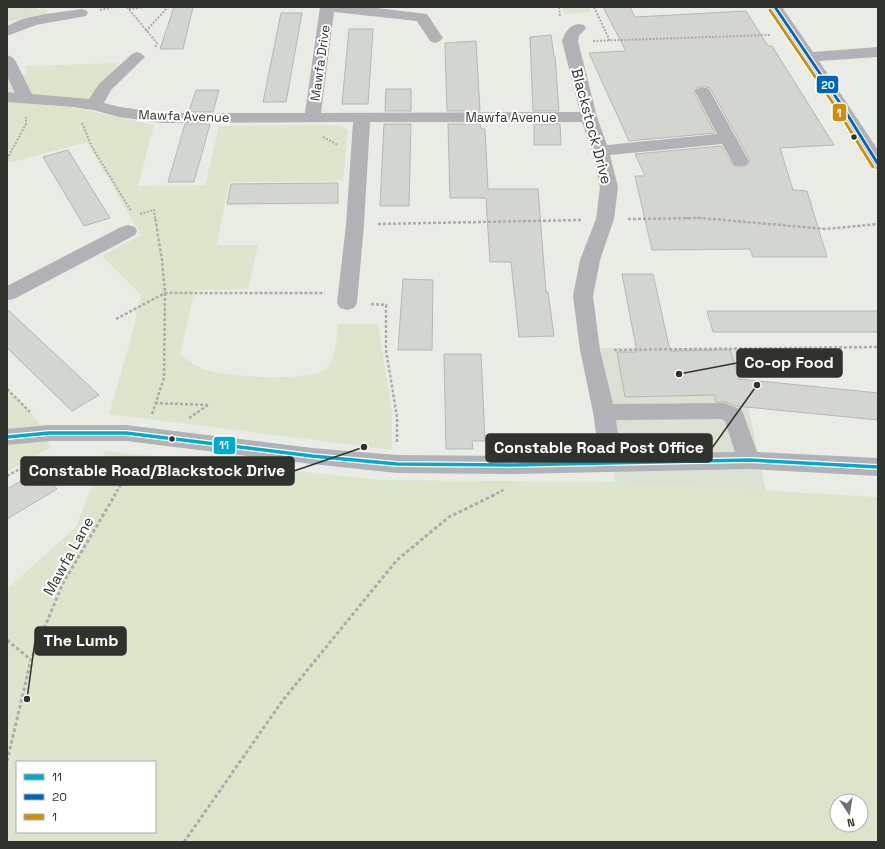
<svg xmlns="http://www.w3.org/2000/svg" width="885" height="849" viewBox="0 0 885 849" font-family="'Space Grotesk',sans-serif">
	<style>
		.built { fill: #dbe1d2 }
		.green { fill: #dce5cc; fill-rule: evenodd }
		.building { fill: #d3d5d0; stroke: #b5b7b2 }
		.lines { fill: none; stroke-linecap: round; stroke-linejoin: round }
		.path-far2 { stroke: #acabae; stroke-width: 2; stroke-dasharray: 2 1.5; stroke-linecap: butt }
		.path-far1 { stroke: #acabae; stroke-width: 2.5; stroke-dasharray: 3 2; stroke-linecap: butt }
		.path { stroke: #acabae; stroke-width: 3; stroke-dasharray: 3.5 2.5; stroke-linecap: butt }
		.minor { fill: #b2b1b5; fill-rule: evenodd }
		.bus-1-casing { stroke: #fff; stroke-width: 6 }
		.bus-2-casing { stroke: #fff; stroke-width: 5 }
		.bus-3-casing { stroke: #fff; stroke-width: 5 }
		.bus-1 { stroke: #00a9ce; stroke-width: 3.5 }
		.bus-2 { stroke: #0065bd; stroke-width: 3 }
		.bus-3 { stroke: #cf8f09; stroke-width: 3 }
		.bus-dot { fill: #30322d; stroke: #fff; stroke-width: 1.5 }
		.labels { text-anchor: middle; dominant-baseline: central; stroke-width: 4; stroke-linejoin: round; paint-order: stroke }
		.far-street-label { font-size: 13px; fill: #30322d; stroke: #fff }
		.street-label { font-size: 15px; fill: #30322d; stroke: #fff }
		.leader { fill: none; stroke: #30322d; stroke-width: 1.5 }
		.callout-dot { fill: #30322d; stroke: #fff; stroke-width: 1.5 }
		.callout { fill: #30322d; stroke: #30322d; stroke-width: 1.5 }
		.callout-label { font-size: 16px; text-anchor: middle; font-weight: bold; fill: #fff }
		.line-badge { stroke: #fff; stroke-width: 1.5 }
		.badge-label { font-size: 11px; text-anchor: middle; font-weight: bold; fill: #fff }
	</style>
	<rect width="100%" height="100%" fill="#e9ece5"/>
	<g class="built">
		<path d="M7,7H27L31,16L7,22Z"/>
		<path d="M594,348H736L766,491L615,482Z"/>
	</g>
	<g class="green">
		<path d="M27,7H36L37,10L47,9V15L16,22L17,19L30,16Z"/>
		<path d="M562,7H589L590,12L564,14Z"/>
		<path d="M119,63L86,110L154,125L138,186L205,185L219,126L338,125L348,130L343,181L229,182L217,245H258L248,289L195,290L180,355C187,359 194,365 201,368C220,377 313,383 327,368C337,356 336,338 338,324H378L392,412V450L109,414L131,338L141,295L102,256L141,235L87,142L9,163L7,156V78L27,74L25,66Z"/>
		<path d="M7,387L37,420L51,447L7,472Z"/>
		<path d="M105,451L381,480L615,482L878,497V842H7V589L76,527ZM17,762H155V832H17ZM837,801H861V825H837Z"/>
	</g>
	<g class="building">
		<path d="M174,7H193L183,49H160Z"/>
		<path d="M603,7H630L635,17L746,11L768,46H772L834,145L780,148L793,190L807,191L827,257H753L750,249L652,250L635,176H645L635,154L721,146L734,166H746L750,160L710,88L703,86L697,88L694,93L715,133L629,141L589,53L626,51Z"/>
		<path d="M281,13H302L286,102H263Z"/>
		<path d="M349,29H373L368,104H342Z"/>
		<path d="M551,35L554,56H555L559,111H533L530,37Z"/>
		<path d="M476,41L480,111H447L445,43Z"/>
		<path d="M386,89H411V111H385Z"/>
		<path d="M196,90H219L213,112H189Z"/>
		<path d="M185,124H210L194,182H168Z"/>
		<path d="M384,124H411L409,206H380Z"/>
		<path d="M448,124H480L481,129H485L488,189H538L546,292H548L554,336L519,337L511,262H490L486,198H450Z"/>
		<path d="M534,124H560L561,145H534Z"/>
		<path d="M68,150L110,218L84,226L43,157Z"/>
		<path d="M338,183V203L227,204L231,184Z"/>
		<path d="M622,274H653L670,351L730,350L739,379L878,393V420L736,406L726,402H716L714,395L625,397L617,352H637Z"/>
		<path d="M403,279L433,280L432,350H398Z"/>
		<path d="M7,309L99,395L72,411L7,348Z"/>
		<path d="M707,311H878V332H713Z"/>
		<path d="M444,354H481L485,441H472L473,449H446Z"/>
		<path d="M40,470L57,489L7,519V489Z"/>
	</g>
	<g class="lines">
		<g class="path-far2">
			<path d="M127,7L157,43L155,48"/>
			<path d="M559,7L560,17"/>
			<path d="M594,7L610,41"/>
			<path d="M129,9L146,7"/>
			<path d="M100,10L113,7"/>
			<path d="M146,31L168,7"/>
			<path d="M593,41L770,35"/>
			<path d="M82,123L92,147L131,211"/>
			<path d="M323,137L338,145"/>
			<path d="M7,159L26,124V117"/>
			<path d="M140,214L154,210L155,218"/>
			<path d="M686,218H702"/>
		</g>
		<g class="path-far1">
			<path d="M628,219L700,218L826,229L878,224"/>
			<path d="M378,224L581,220"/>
			<path d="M371,304L386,305V350L397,417V442"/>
			<path d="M116,319L165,293H325"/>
			<path d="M614,350L878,347"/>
			<path d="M7,389L30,412"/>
			<path d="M155,403L208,405"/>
			<path d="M152,414L164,378L165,293L162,260L155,217"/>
			<path d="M189,418L208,405"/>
			<path d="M7,476L40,458"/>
			<path d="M114,496L136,459"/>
			<path d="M492,496L505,489"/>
		</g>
		<g class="path">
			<path d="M7,640L31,660"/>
			<path d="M7,761L31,660L63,583L115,495"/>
			<path d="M184,842L283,700L397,560L449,517L494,495"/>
		</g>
		<g class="minor">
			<path d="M320,7H368L427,14L443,38L440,41L435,43L430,41L417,21L334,12L321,113L580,112L562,41C566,30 572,22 584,25L586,28L579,36L578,41L597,117L607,145L717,134L695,92L697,89L703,87L709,89L749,161L746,165L740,166L734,165L722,144L610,155L618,187L614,219L600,260L593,296L600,350L613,404L725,403L742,410L757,452L878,458V476L749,469L513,474L397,473L312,464L126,441H49L7,445V429L49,425H126L312,448L397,455L513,456L599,455L593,412L580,350L573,296L580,260L596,219L600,187L592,151L582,122H370L364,225L357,303L354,308L347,310L340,308L337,303L346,225L353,122L163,123L119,117L93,110L74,107L7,102V92L15,93L7,76V55L12,57L15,60L32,94L89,99L99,84L132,54L137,52L142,54L145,57L111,90L104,103L120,107L163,113H305ZM721,419L725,421L735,452L621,454L616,420Z"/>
			<path d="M768,7H782L813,52L878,47V57L819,61L878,150V169L872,168L869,164L834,106Z"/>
			<path d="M81,9L86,10L88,13L86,16L36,25L7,36V26C29,14 57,13 81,9Z"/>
			<path d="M128,225L135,227L137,231L135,235L14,299L7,300V286L121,227Z"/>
		</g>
		<g class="bus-1-casing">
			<path id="bus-1" d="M7,437L49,433H126L312,456L397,464L513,465L749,460L878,467"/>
		</g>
		<g class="bus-2-casing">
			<path id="bus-2" d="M775,7L842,106L878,164"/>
		</g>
		<g class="bus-3-casing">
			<path id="bus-3" d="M770,10L837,109L873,167"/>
		</g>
		<use href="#bus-1" class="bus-1"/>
		<use href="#bus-2" class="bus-2"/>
		<use href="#bus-3" class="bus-3"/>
	</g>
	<g class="bus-dot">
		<circle cx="854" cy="137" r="3.5"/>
		<circle cx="172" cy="439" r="3.5"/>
	</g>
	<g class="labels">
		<g class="far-street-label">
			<text transform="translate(320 63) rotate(-82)">Mawfa Drive</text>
			<text transform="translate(184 116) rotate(2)">Mawfa Avenue</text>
			<text x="511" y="117">Mawfa Avenue</text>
		</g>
		<g class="street-label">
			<text transform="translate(592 126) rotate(75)">Blackstock Drive</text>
			<text transform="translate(68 556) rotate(-61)">Mawfa Lane</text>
		</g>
	</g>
	<path class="leader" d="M679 374L737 363M757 385L712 448M364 447L294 471M27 699L35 641"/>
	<g class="callout-dot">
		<circle cx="679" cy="374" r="4"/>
		<circle cx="757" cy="385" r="4"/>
		<circle cx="364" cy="447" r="4"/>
		<circle cx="27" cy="699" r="4"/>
	</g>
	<g class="callout">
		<rect x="737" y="349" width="105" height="28" rx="4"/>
		<rect x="486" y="434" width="226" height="28" rx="4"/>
		<rect x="21" y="457" width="273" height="28" rx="4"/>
		<rect x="35" y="627" width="91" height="28" rx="4"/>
	</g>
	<g class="callout-label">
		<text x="789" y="368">Co-op Food</text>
		<text x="599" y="453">Constable Road Post Office</text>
		<text x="157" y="476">Constable Road/Blackstock Drive</text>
		<text x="81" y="646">The Lumb</text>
	</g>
	<g class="line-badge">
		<rect x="816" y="75" width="23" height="19" rx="4" fill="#0065bd"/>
		<rect x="832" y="103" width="15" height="19" rx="4" fill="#cf8f09"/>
		<rect x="213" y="436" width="23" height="19" rx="4" fill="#00a9ce"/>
	</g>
	<g class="badge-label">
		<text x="828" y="89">20</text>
		<text x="839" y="117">1</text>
		<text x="224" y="449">11</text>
	</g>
	<rect width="885" height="849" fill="none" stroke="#30322d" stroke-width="16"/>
	<rect x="16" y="761" width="140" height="72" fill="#ffffff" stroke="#acadab"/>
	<rect x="24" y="774" width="20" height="6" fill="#00a9ce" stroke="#acadab"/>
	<text x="52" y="781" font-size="12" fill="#30322d">11</text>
	<rect x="24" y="794" width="20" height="6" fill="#0065bd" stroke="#acadab"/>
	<text x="52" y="801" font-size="12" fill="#30322d">20</text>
	<rect x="24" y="814" width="20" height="6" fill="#cf8f09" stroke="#acadab"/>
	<text x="52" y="821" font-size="12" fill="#30322d">1</text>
	<g transform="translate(849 813) rotate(168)"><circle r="19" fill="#ffffff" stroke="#acadab"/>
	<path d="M0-3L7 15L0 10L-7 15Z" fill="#71736d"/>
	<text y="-6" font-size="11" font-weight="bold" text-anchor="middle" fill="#30322d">N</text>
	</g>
</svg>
